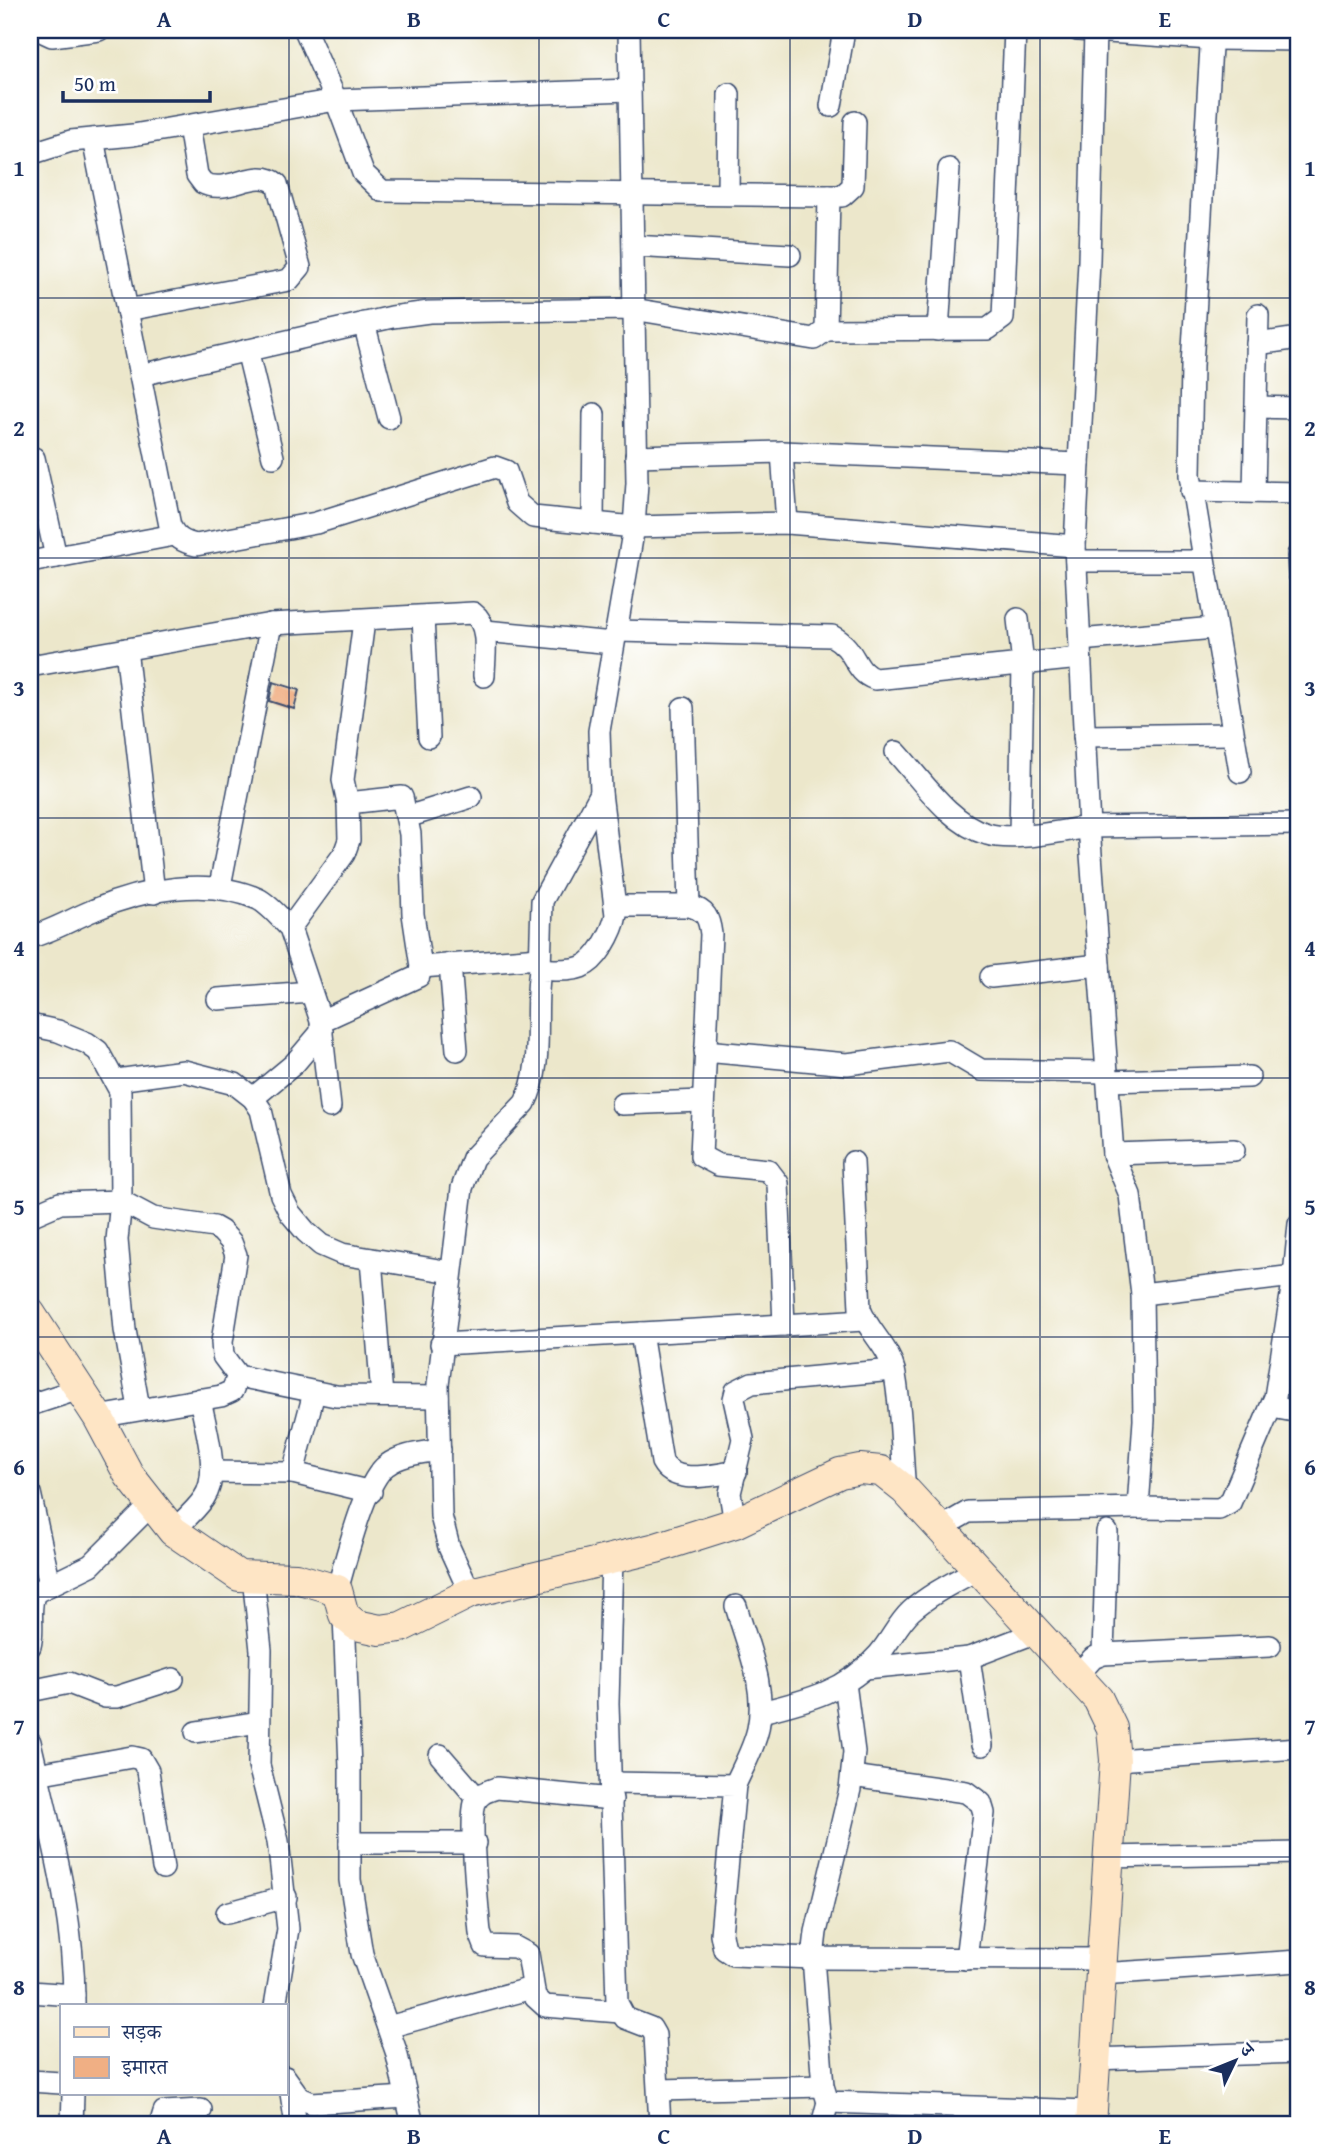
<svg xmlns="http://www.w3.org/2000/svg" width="1329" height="2155" viewBox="0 0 1329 2155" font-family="'Gentium Book Plus','Noto Serif Devanagari',serif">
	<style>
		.building { fill: #f0af84 }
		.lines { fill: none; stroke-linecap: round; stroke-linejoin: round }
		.street-casing { stroke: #3a4b6e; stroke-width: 24 }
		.secondary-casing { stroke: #3a4b6e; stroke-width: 32 }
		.street { stroke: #fff; stroke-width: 21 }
		.secondary { stroke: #fee5c5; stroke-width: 30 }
		.grid { fill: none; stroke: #1b2f5e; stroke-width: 2; stroke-opacity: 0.55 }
		.neatline { fill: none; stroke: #1b2f5e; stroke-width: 2.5 }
		.grid-label { font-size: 23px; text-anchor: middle; font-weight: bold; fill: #1b2f5e }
	</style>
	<rect width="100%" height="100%" fill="#fff"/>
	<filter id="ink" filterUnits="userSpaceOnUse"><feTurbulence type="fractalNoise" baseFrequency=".0143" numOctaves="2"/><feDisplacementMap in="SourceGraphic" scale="14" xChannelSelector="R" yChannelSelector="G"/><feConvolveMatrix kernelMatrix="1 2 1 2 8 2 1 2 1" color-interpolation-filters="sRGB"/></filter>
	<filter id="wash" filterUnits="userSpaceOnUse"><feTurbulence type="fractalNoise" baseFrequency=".00686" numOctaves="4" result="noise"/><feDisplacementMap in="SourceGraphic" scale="28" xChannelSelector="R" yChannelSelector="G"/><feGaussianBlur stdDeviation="1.57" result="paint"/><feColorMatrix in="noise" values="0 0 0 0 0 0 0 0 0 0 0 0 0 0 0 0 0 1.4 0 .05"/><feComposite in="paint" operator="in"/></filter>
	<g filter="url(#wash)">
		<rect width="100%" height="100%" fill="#ece7cb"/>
		<g id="blocks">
			<path class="building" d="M273,682L299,690L294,709L269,701Z"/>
		</g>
	</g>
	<g filter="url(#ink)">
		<use href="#blocks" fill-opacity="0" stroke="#3a4b6e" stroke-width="2"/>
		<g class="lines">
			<g class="street-casing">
				<g id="street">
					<path d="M39,30L52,36L99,30"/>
					<path d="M1078,30L1211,39L1299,40"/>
					<path d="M1212,30L1192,366L1190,475L1240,772"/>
					<path d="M1095,31L1089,261L1075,546L1089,827L1299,824"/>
					<path d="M630,90L336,100L363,173L382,191L829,196"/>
					<path d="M831,106L844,30"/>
					<path d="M93,139L170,526C176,538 183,542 196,545L316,523L495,467L506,471L517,503L533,517L634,527L787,523L1075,546"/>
					<path d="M30,154L71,141L133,135L336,100L305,30"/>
					<path d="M728,194L729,94"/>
					<path d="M633,246L790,255"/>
					<path d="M127,310L289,280L300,267L277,184C257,166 227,196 203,183L197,175L189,126"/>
					<path d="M364,323L389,418"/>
					<path d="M826,330L988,329L1003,318L1015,30"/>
					<path d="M938,330L949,169"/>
					<path d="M1257,344L1299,338"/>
					<path d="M247,350L273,457"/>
					<path d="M140,375L392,317L429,312L633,309L814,339L826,330L829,196H842L853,186L855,122"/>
					<path d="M1256,407L1299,408"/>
					<path d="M782,452L787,523"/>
					<path d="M636,456L782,452L1079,464"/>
					<path d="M34,458L56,557"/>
					<path d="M1191,491L1299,493"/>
					<path d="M1254,492L1258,315"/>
					<path d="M593,523L594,414"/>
					<path d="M1298,555L1299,574"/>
					<path d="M1076,561H1203"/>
					<path d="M30,562L174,535"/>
					<path d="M423,617L429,737"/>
					<path d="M1018,619L1023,664L1020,835"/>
					<path d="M271,624L473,613C491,626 484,656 484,676"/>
					<path d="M485,631L613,643"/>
					<path d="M616,631L832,636C858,650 852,671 875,679L1080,658"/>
					<path d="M1080,640L1214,628"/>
					<path d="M126,649L154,893"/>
					<path d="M30,666L271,624L220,886"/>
					<path d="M683,708L689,906"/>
					<path d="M1084,736L1232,734"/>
					<path d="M896,752C921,779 950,824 987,834C1014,842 1061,831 1089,827L1113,1154L1130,1195L1142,1294"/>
					<path d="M348,803L343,780L364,621"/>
					<path d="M407,817L471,797"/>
					<path d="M615,906H689C706,910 709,918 711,934L701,1156L718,1165L768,1170L778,1183L784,1325L864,1320"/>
					<path d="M30,937C53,931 72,919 94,910C142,889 209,877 258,899C270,905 281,919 290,928L344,854L349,840L348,803L402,797L410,834L413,914L421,967L419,976L321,1021L290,928"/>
					<path d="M450,964L457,1050"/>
					<path d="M421,967L539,958"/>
					<path d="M540,970L542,901L601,793"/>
					<path d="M991,977L1099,965"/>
					<path d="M218,999L311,992"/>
					<path d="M30,1025L58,1031L87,1043L98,1051L120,1091L121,1201L117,1240L125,1330L139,1408"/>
					<path d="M321,1025L330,1107"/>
					<path d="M705,1051L847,1064L949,1051L981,1070L1107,1072"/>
					<path d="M117,1080L184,1071L235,1084L253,1098L261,1110L281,1195L290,1213L306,1232L321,1245L342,1254L451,1272"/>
					<path d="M1108,1081L1249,1077"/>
					<path d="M253,1098L294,1064L322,1031"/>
					<path d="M622,1104L702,1101"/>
					<path d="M1113,1154L1234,1150"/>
					<path d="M853,1162L860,1309C868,1331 888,1346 894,1370C902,1408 901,1451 905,1490"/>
					<path d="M30,1216L60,1203L121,1201L153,1218L214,1227L221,1231L231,1242L236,1255L222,1342L223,1356L238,1376L336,1396L438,1397"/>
					<path d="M371,1259L382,1396"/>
					<path d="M641,1333L662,1462C675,1486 712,1474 736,1472"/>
					<path d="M441,1344L784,1325"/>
					<path d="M30,1405L79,1389"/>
					<path d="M1272,1407L1299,1412"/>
					<path d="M98,1417L221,1396L232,1391L238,1376"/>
					<path d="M212,1472L293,1473L371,1492"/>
					<path d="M293,1473L314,1393"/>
					<path d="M30,1493L50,1585"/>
					<path d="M1138,1508L1219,1509L1230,1503L1275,1397L1294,1276"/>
					<path d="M735,1523L730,1493L743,1439L734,1399L736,1391L752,1383L893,1370"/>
					<path d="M942,1527L968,1512L1138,1508L1144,1420L1142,1294L1294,1276L1299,1224"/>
					<path d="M173,1531C183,1521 196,1510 204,1498C221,1473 205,1427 200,1399"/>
					<path d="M612,1558L608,1703L617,2003L625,2018L651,2028L655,2035L660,2125"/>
					<path d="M253,1577L261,1650L259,1765L278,1841L288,1929L275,2006"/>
					<path d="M337,1590C346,1561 364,1481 387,1465C402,1454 422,1453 440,1450"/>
					<path d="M470,1593L449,1547L441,1516L438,1385L462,1188L473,1158L525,1103C545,1063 533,1013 540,970C571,969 585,975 603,946C609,936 614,927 616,915L601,793L599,731L634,527L637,483L629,30"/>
					<path d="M344,1615L350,1768V1880L362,1954L396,2051L413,2125"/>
					<path d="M30,1646C35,1629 27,1605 36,1592L91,1565L152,1504"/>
					<path d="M1103,1654L1107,1532"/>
					<path d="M969,1658L982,1745"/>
					<path d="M865,1668L969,1658L1037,1632"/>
					<path d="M1077,1676L1093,1658L1103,1654L1270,1646"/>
					<path d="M845,1683L854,1752L850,1789L816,1932L813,1958L823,2086L828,2102L1089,2111"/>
					<path d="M30,1691L69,1683L105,1697H117L173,1679"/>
					<path d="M761,1712C806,1701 847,1691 879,1654C891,1640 898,1623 911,1611C931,1593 957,1581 980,1568"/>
					<path d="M196,1732L259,1722"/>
					<path d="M30,1742C50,1830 75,1916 74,2006"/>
					<path d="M440,1755L477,1798"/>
					<path d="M1115,1760L1299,1748"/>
					<path d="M37,1774L132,1757L141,1759L148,1771L163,1868"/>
					<path d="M852,1776L966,1792L981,1803L984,1813L966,1959"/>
					<path d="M611,1783L735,1785L721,1934L724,1949L733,1955L813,1958L1101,1959"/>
					<path d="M735,1785C743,1767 754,1748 758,1729C767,1687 747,1645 736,1606"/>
					<path d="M612,1799L497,1788C488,1791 479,1793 475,1803C469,1821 478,1908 480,1933L485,1946L515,1947L528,1954L535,1997L545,2006L620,2012"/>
					<path d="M350,1843H475"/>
					<path d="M1108,1857L1299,1853"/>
					<path d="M227,1913L286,1897"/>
					<path d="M1100,1974L1299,1961"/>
					<path d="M30,1992L74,1995"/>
					<path d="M388,2027L532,1988"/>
					<path d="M1093,2059L1299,2052"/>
					<path d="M285,2077L300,2098L312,2103L406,2097"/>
					<path d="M30,2081L61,2083"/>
					<path d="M290,2087L296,2125"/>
					<path d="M659,2090L823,2086"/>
					<path d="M72,2125L73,2094"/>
					<path d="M160,2125L164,2112L201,2110"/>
					<path d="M822,2125L828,2102"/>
				</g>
			</g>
			<g class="secondary-casing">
				<path id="secondary" d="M30,1313L98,1417L129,1475L173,1531L239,1576L296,1578L337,1590L344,1615L356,1625L380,1630L401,1627L470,1593L656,1548L735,1523L840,1473L860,1469L881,1471L905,1490L1098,1699L1112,1728L1115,1760L1091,2125"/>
			</g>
			<use href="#street" class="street"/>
			<use href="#secondary" class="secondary"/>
		</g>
	</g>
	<path class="grid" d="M289,30V2125M539,30V2125M790,30V2125M1040,30V2125M30,298H1299M30,558H1299M30,818H1299M30,1078H1299M30,1337H1299M30,1597H1299M30,1857H1299"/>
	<rect width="1329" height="2155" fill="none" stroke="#fff" stroke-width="77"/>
	<rect x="60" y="2004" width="228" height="91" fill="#ffffff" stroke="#a4acbf" stroke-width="2"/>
	<rect x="74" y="2027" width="35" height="10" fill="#fee5c5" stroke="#a4acbf" stroke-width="2"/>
	<text x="122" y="2039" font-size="21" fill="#1b2f5e">सड़क</text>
	<rect x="74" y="2057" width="35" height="21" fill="#f0af84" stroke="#a4acbf" stroke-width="2"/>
	<text x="122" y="2074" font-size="21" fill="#1b2f5e">इमारत</text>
	<g transform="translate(1235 2061) rotate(47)" stroke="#ffffff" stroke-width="5" paint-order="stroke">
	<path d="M0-5L12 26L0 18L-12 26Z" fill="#1b2f5e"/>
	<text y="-10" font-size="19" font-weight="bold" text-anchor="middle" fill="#1b2f5e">उ</text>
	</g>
	<path d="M63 91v10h147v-10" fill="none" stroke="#1b2f5e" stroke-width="3.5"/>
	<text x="74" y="91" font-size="21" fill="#1b2f5e" stroke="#ffffff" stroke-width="5" paint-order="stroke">50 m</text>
	<rect x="38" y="38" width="1252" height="2078" class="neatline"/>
	<g class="grid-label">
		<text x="164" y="27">A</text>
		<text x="414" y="27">B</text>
		<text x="664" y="27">C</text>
		<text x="915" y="27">D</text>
		<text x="1165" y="27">E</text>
		<text x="19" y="176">1</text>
		<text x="1310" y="176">1</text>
		<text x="19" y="436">2</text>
		<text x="1310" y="436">2</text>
		<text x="19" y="696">3</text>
		<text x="1310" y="696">3</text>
		<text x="19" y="956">4</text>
		<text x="1310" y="956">4</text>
		<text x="19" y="1215">5</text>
		<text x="1310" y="1215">5</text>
		<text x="19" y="1475">6</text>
		<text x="1310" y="1475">6</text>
		<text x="19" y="1735">7</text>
		<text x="1310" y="1735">7</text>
		<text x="19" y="1995">8</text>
		<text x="1310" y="1995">8</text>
		<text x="164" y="2144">A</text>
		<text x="414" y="2144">B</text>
		<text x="664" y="2144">C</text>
		<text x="915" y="2144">D</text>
		<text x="1165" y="2144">E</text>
	</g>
</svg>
